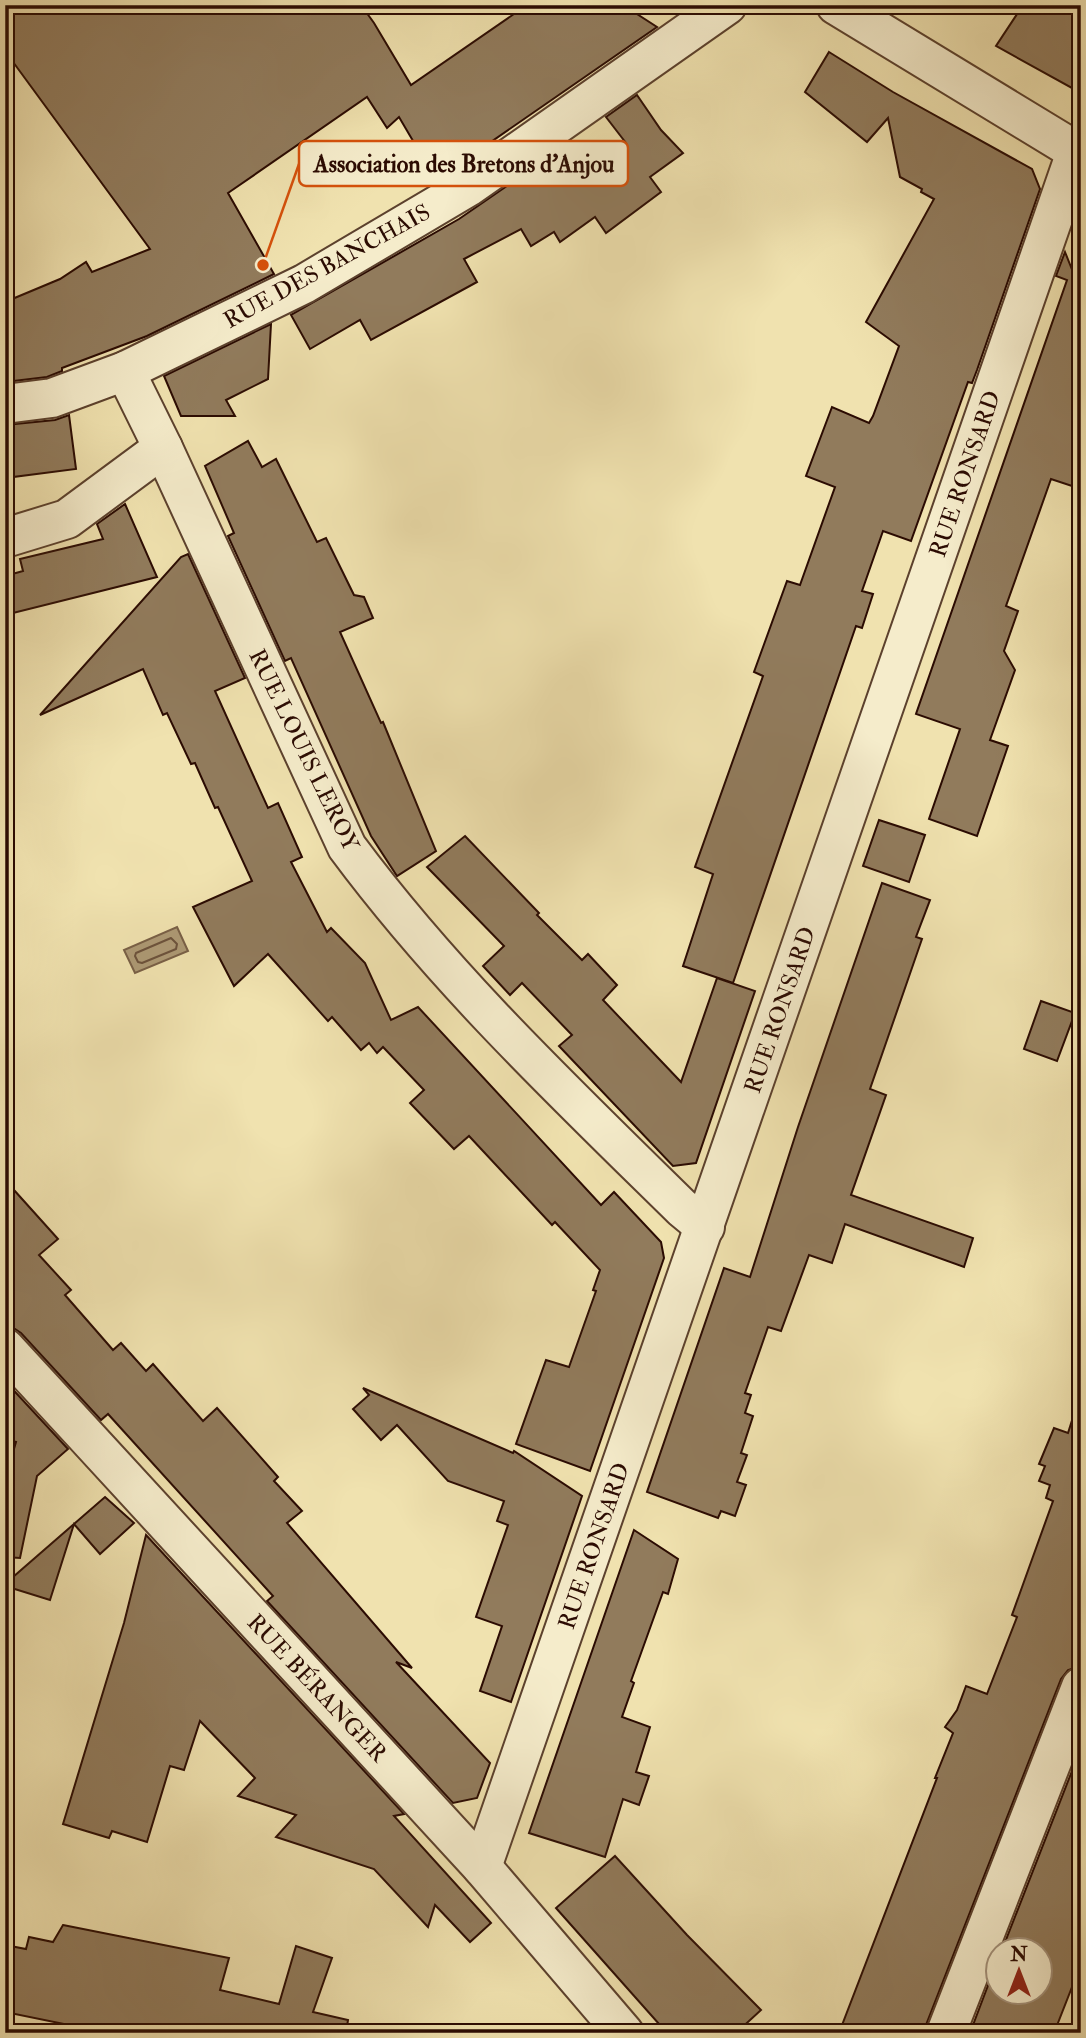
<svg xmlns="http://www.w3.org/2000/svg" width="1086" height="2038" viewBox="0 0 1086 2038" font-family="'IM FELL Double Pica',serif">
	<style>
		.water { fill: #ad9974; stroke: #796046; stroke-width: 2 }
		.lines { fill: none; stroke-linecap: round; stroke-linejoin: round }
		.shore { stroke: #6c523b; stroke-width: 2 }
		.building { fill: #917b5c; stroke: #2b0b02; stroke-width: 2 }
		.minor-casing { stroke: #5c412d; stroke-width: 42 }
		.minor { stroke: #f5eccb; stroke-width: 38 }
		.labels { text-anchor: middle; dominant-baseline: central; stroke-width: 5; stroke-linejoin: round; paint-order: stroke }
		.street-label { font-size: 23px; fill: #2b0b02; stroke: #f5eccb }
		.leader { fill: none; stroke: #d5510b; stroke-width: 2.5 }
		.callout-dot { fill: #d5510b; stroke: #f5eccb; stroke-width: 2.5 }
		.callout { fill: #f5eccb; stroke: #d5510b; stroke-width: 2.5 }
		.callout-label { font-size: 24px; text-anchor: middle; font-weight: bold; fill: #2b0b02 }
	</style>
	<rect width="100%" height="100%" fill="#f0e2af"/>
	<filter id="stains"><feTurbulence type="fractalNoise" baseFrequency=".00286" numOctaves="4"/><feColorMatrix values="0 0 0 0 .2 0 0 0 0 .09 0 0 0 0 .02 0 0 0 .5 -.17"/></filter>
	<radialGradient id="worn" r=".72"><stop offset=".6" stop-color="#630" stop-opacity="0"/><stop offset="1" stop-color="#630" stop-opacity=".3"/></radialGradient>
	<path class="water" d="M177,927L188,951L135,973L124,950Z"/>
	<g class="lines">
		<path class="shore" d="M171,938L177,944L176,949L142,963L138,962L135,956L136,953Z"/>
	</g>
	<g class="building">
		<path d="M5,5H361L374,23L411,85L527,5H623L657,27L436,180L399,117L387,128L367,97L228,193L274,274L147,336L62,368V371L47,377L5,382V302L60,279L86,262L92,272L150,249L5,51Z"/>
		<path d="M1023,5H1081V93L996,46Z"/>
		<path d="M829,52L893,92L1032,169L1040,189L977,370L972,383L968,382L911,541L883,531L862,591L873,594L862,628L856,626L733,983L683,966L713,874L695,867L763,676L754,672L787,581L800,585L835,487L806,476L832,407L869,423L873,416L899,346L866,322L934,199L921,192L922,189L900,177L888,118L867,142L805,92Z"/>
		<path d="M637,95L661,130L683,153L650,177L661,192L606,233L595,217L560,242L554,232L531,246L521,229L464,259L477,282L371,340L360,320L310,349L291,315L459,219L552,155L572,183L626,143L606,117Z"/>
		<path d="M1065,252L1071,267L1076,253L1081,254V463L1072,486L1051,479L1006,606L1018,611L1004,651L1015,670L990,740L1008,746L977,836L929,819L960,729L916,714L1067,280L1056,276Z"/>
		<path d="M271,324L268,379L226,400L235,416H181L164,376Z"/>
		<path d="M69,415L76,469L5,478V425L55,420Z"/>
		<path d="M248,441L262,467L276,459L317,542L326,538L354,595L364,597L373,618L340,632L381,723L383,722L436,851L397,876L371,836L291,658L285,661L228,536L234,533L205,466Z"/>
		<path d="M125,504L157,577L5,615V576L23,571L20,559L103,539L97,524Z"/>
		<path d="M188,554L245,678L215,691L268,808L278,803L302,857L291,862L327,932L331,928L365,963L391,1020L418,1007L601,1205L614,1192L661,1242L664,1258L590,1471L516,1444L546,1360L569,1367L596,1291L593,1290L600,1270L555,1222L552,1225L469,1136L454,1149L410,1103L424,1090L383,1047L377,1053L369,1043L361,1050L332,1017L328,1021L268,954L234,986L193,907L252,881L218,807L215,808L195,763L191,764L167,713L163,715L143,669L40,715L181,557Z"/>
		<path d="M879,820L925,835L909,882L863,866Z"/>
		<path d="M465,836L539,913L537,915L582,960L588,954L617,985L603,1000L681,1082L717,978L755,991L696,1163L673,1166L559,1046L572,1035L522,983L510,995L483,966L504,946L427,867Z"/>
		<path d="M882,883L930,900L916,937L922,939L870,1089L886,1095L851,1195L973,1238L964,1267L845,1224L832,1263L809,1255L781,1331L768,1327L745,1393L751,1395L745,1413L753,1416L741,1453L747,1455L737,1482L746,1485L735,1516L721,1511L718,1518L647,1492L724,1268L750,1277L798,1127Z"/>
		<path d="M1041,1001L1075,1013L1057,1061L1024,1049Z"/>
		<path d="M5,1180L58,1239L39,1255L71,1290L65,1295L113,1350L121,1343L146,1371L153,1364L203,1421L217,1408L278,1477L274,1481L302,1511L287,1523L412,1668L396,1662L490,1763L477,1798L453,1803L267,1601L273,1596L108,1414L101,1420L21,1333L12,1327H5Z"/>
		<path d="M5,1381L68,1449L37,1476L20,1558L5,1557V1480L16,1442L5,1439Z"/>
		<path d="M363,1388L513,1453L514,1451L582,1496L511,1702L480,1691L502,1626L476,1617L508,1525L497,1521L504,1501L448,1481L397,1425L381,1440L353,1409L369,1395Z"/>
		<path d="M1075,1411L1081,1412V1666L1068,1670L1061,1679L926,2025L925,2033H839L937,1778H935L953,1733L945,1727L957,1710L966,1686L987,1694L1017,1617L1012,1615L1053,1501L1046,1498L1050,1485L1039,1481L1045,1466L1039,1464L1054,1428L1068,1433Z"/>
		<path d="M105,1497L134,1523L100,1554L74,1524L50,1600L5,1586V1584Z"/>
		<path d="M634,1530L678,1559L668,1594L663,1592L631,1681L634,1683L622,1717L650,1727L636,1772L649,1776L639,1805L623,1799L605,1857L529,1833Z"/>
		<path d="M146,1535L404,1814L394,1816L491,1923L470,1942L435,1905L428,1927L374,1869L276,1837L296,1815L238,1796L255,1778L200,1721L184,1770L170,1766L147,1842L112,1831L109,1838L63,1824L124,1623Z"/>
		<path d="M1081,1748V1964L1054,2033H970L998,1959V1992H1040V1950H1002Z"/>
		<path d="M615,1856L687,1935L761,2010L736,2033H667L556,1908Z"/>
		<path d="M63,1925L229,1958L220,1990L279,2004L296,1946L332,1958L313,2012L348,2020L346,2033H108L5,2012V1945L26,1949L29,1937L53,1942Z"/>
	</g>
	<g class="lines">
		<g class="minor-casing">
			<g id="minor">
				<path d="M836,5L1081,154"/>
				<path d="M125,371L163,448L347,847C445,979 565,1093 682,1208L705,1227"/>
				<path d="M5,404L52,398L125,371L304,284L468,187L727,5"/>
				<path d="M5,538L67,519L163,448"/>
				<path d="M5,1348L482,1867L624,2033"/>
				<path d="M482,1867L1076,152"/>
				<path d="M946,2033L1081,1687"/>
			</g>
		</g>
		<use href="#minor" class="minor"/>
	</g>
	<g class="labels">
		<g class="street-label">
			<text transform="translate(327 266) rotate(-29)">RUE DES BANCHAIS</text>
			<text transform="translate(965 474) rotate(-71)">RUE RONSARD</text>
			<text transform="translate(304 750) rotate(64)">RUE LOUIS LEROY</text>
			<text transform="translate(780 1010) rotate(-71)">RUE RONSARD</text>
			<text transform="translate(594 1546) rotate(-71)">RUE RONSARD</text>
			<text transform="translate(317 1688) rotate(47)">RUE BÉRANGER</text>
		</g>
	</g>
	<path class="leader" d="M263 265L299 164"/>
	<circle class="callout-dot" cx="263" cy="265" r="7"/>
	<rect class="callout" x="299" y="141" width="329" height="45" rx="7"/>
	<g class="callout-label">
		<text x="464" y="172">Association des Bretons d'Anjou</text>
	</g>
	<rect width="1086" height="2038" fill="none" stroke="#f0e2af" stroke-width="28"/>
	<rect x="7" y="7" width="1072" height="2024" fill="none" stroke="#2b0b02" stroke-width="3.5"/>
	<rect x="14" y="14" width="1058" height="2010" fill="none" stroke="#2b0b02" stroke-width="2"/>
	<g transform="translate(1019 1971)"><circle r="33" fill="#f5eccb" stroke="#a4927b" stroke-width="2"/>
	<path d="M0-5L12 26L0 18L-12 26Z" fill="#8f2418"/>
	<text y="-10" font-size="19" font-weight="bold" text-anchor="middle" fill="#2b0b02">N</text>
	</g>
	<rect width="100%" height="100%" filter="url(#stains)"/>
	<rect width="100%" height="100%" fill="url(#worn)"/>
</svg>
